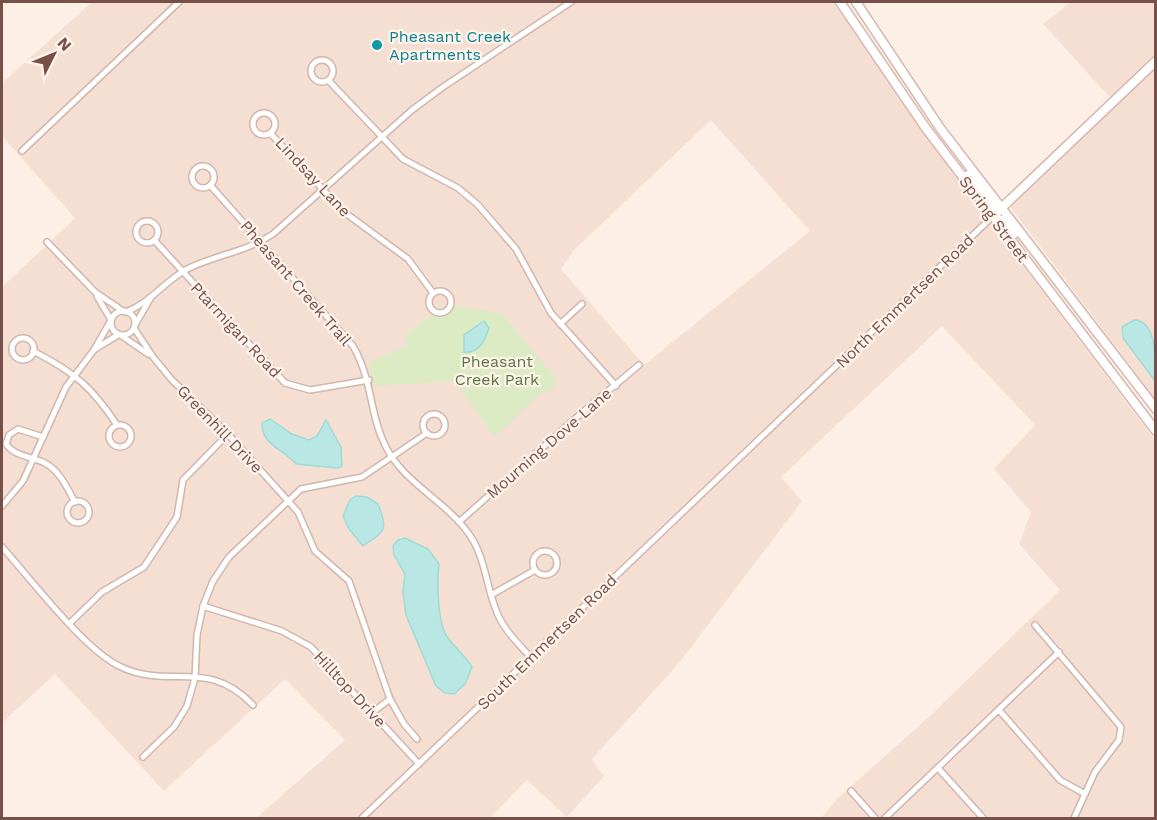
<svg xmlns="http://www.w3.org/2000/svg" width="1157" height="820" viewBox="0 0 1157 820" font-family="'Work Sans',sans-serif">
	<style>
		.residential { fill: #f5dfd3; fill-rule: evenodd }
		.green { fill: #dcebc3 }
		.water { fill: #b9e8e4; stroke: #9fdad6; stroke-width: 1.5 }
		.lines { fill: none; stroke-linecap: round; stroke-linejoin: round }
		.street-casing { stroke: #d1b6ad; stroke-width: 8 }
		.secondary-casing { stroke: #d7b6ad; stroke-width: 11 }
		.street { stroke: #fff; stroke-width: 5 }
		.secondary { stroke: #fff; stroke-width: 8 }
		.culture-dot { fill: #0f9aa8; stroke: #fff4ec; stroke-width: 2 }
		.labels { text-anchor: middle; dominant-baseline: central; stroke-width: 4.5; stroke-linejoin: round; paint-order: stroke }
		.culture-label { font-size: 16px; fill: #0d838f; stroke: #fff4ec; text-anchor: start }
		.street-label { font-size: 16px; fill: #775049; stroke: #fff4ec }
		.park-label { font-size: 16px; fill: #5b783e; stroke: #fff4ec }
	</style>
	<rect width="100%" height="100%" fill="#fdefe5"/>
	<g class="residential">
		<path d="M92,2H833L1018,259L1155,440V818H821L838,798L930,716L1060,590L1019,544L1031,512L994,469L1035,425L942,326L781,477L802,501L679,663L592,759L604,776L567,817L527,780L490,818H256L345,740L285,679L164,791L55,674L2,723V287L75,218L2,136V83ZM711,120L810,231L644,365L561,269L574,250Z"/>
		<path d="M1071,2H1155V399L1009,205L1115,103L1043,24Z"/>
	</g>
	<path class="green" d="M455,306L501,313L557,379L553,382L555,388L545,393L543,391L495,437L454,381L375,386L368,363L408,345L404,336L432,314L444,317Z"/>
	<g class="water">
		<path d="M1134,320C1157,320 1156,361 1155,381L1123,338L1122,327Z"/>
		<path d="M484,321L489,328C485,340 479,354 464,352V335Z"/>
		<path d="M270,419L292,434L309,440L317,436L326,420L341,447L342,466L338,468L296,464C284,449 261,445 262,423Z"/>
		<path d="M356,496L367,497L378,504C389,531 385,531 363,546L349,529L343,516L350,500Z"/>
		<path d="M405,538L428,549L439,564C437,582 437,624 448,638C455,648 466,656 472,667L465,684L454,694L445,693L436,686L406,615L403,592L405,574L394,555L393,546L398,540Z"/>
	</g>
	<g class="lines">
		<g class="street-casing">
			<g id="street">
				<circle cx="322" cy="71" r="11"/>
				<path d="M328,80L403,159L458,188L478,205L516,249L551,313L616,386"/>
				<circle cx="264" cy="124" r="11"/>
				<path d="M270,133L344,212L408,259L433,293"/>
				<path d="M22,151L179,2"/>
				<circle cx="203" cy="177" r="11"/>
				<path d="M210,185L353,346C373,381 369,413 385,445C403,483 445,500 469,534C486,558 486,588 498,615C505,631 519,644 531,658"/>
				<circle cx="147" cy="232" r="11"/>
				<path d="M154,240L285,383L310,390L369,380"/>
				<path d="M47,242L95,292L123,311"/>
				<circle cx="440" cy="302" r="11"/>
				<path d="M97,296L111,320"/>
				<circle cx="123" cy="323" r="12"/>
				<path d="M126,312C150,303 165,281 187,269C215,255 246,252 273,234L412,110L443,87L571,2"/>
				<path d="M560,324L582,304"/>
				<path d="M135,325L150,299"/>
				<path d="M134,328L153,357L172,380L228,434L298,512L315,551L349,581L390,699L373,712"/>
				<path d="M122,336L148,354"/>
				<circle cx="23" cy="349" r="11"/>
				<path d="M95,349L118,335"/>
				<path d="M33,351C74,372 92,387 117,425"/>
				<circle cx="434" cy="425" r="11"/>
				<circle cx="120" cy="436" r="11"/>
				<path d="M43,437L18,429L9,435L6,444C15,457 32,456 45,463C60,471 67,488 75,502"/>
				<circle cx="78" cy="512" r="11"/>
				<path d="M2,506L23,481L66,387L94,350L110,322"/>
				<path d="M459,522L578,416L639,365"/>
				<path d="M2,547C31,579 84,650 121,667C171,690 207,657 253,705"/>
				<circle cx="545" cy="563" r="12"/>
				<path d="M491,595L535,570"/>
				<path d="M203,606L282,631L311,647L419,764"/>
				<path d="M70,623L102,592L144,567L177,517L183,480L228,434"/>
				<path d="M1035,625L1121,727L1119,740L1095,772L1074,818"/>
				<path d="M390,699L404,724L417,739"/>
				<path d="M999,710L1060,780L1085,794"/>
				<path d="M143,757L174,727L187,706L195,678L197,635L203,606L213,581L229,557L301,489L362,477L427,433"/>
				<path d="M938,768L983,818"/>
				<path d="M851,791L875,818"/>
				<path d="M362,818L992,217"/>
				<path d="M885,818L1059,652"/>
			</g>
		</g>
		<g class="secondary-casing">
			<g id="secondary">
				<path d="M840,2L925,127L1156,431"/>
				<path d="M856,2L940,128L1156,409"/>
				<path d="M968,175L991,206L1002,208"/>
				<path d="M992,217L1156,61"/>
				<path d="M993,217L1004,221L1014,234"/>
			</g>
		</g>
		<use href="#street" class="street"/>
		<use href="#secondary" class="secondary"/>
	</g>
	<circle class="culture-dot" cx="377" cy="45" r="6"/>
	<g class="labels">
		<g class="culture-label">
			<text x="389" y="36">Pheasant Creek<tspan x="389" dy="18">Apartments</tspan></text>
		</g>
		<g class="street-label">
			<text transform="translate(313 177) rotate(47)">Lindsay Lane</text>
			<text transform="translate(994 219) rotate(53)">Spring Street</text>
			<text transform="translate(296 283) rotate(49)">Pheasant Creek Trail</text>
			<text transform="translate(905 301) rotate(-44)">North Emmertsen Road</text>
			<text transform="translate(236 330) rotate(47)">Ptarmigan Road</text>
			<text transform="translate(220 429) rotate(46)">Greenhill Drive</text>
			<text transform="translate(549 443) rotate(-41)">Mourning Dove Lane</text>
			<text transform="translate(547 642) rotate(-44)">South Emmertsen Road</text>
			<text transform="translate(350 689) rotate(47)">Hilltop Drive</text>
		</g>
		<g class="park-label">
			<text x="497" y="361">Pheasant<tspan x="497" dy="18">Creek Park</tspan></text>
		</g>
	</g>
	<rect width="1157" height="820" fill="none" stroke="#775049" stroke-width="6"/>
	<g transform="translate(54 54) rotate(47)" stroke="#fff4ec" stroke-width="4.5" paint-order="stroke">
	<path d="M0-4.5L10 22L0 15L-10 22Z" fill="#775049"/>
	<text y="-9" font-size="16" font-weight="bold" text-anchor="middle" fill="#775049">N</text>
	</g>
</svg>
